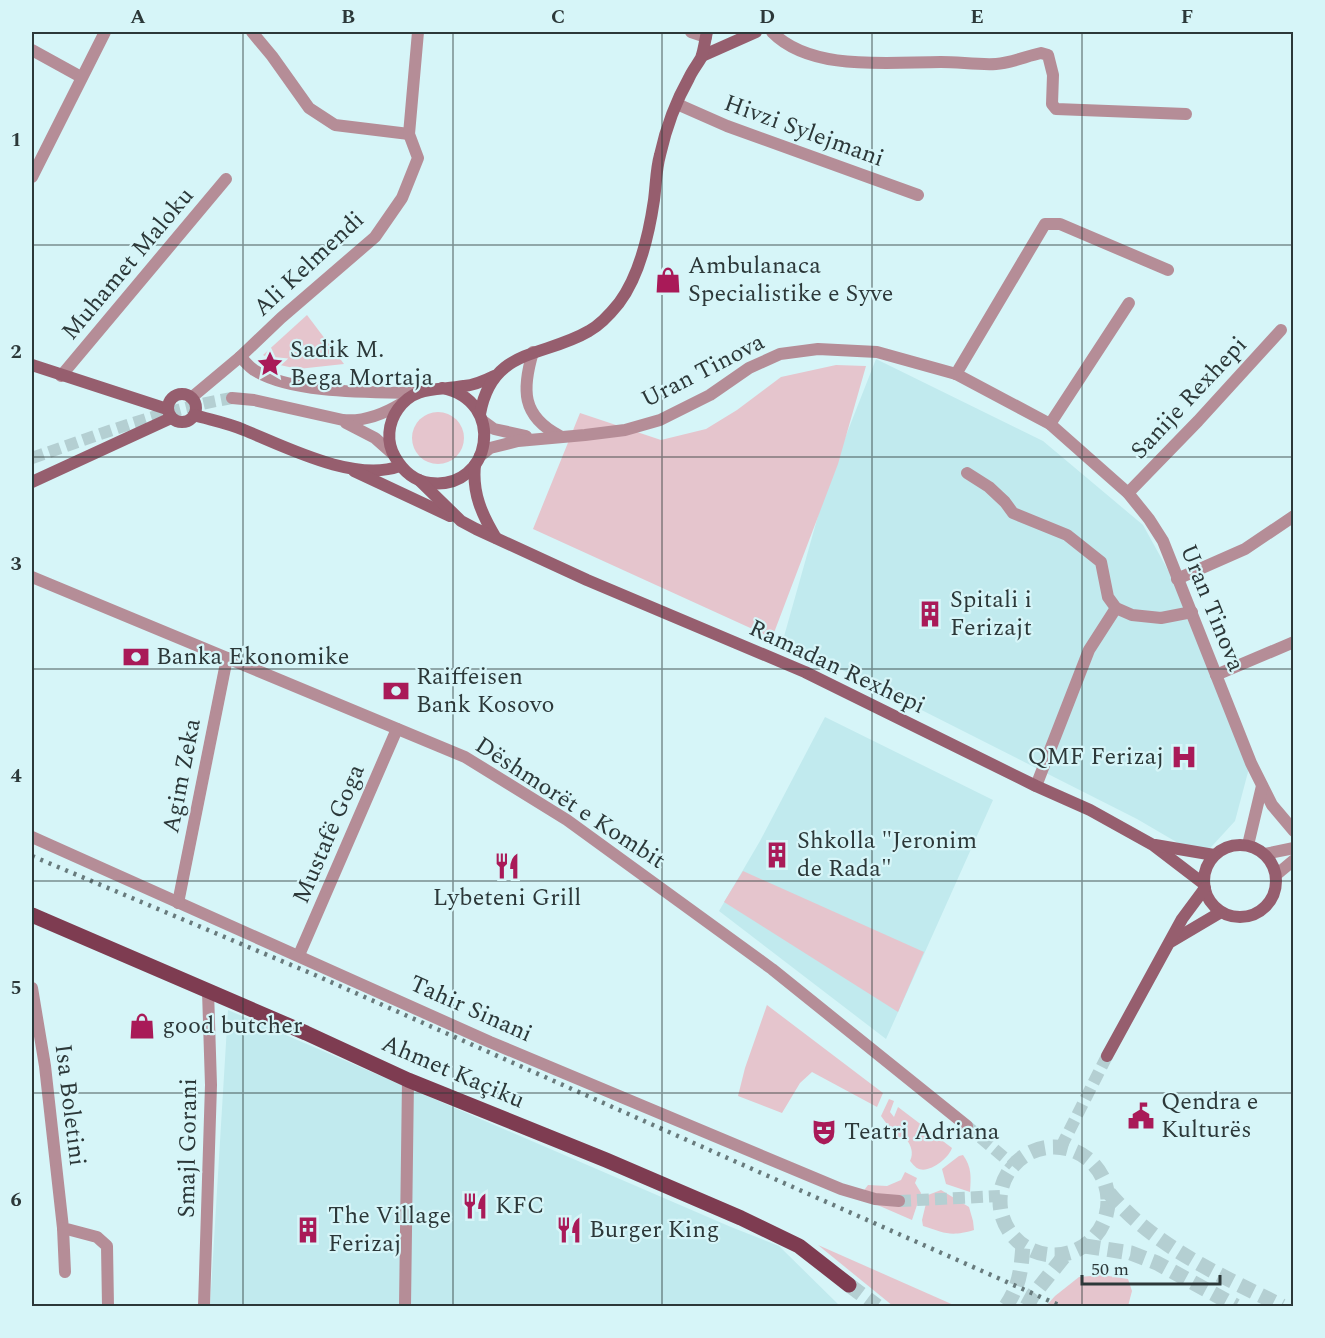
<svg xmlns="http://www.w3.org/2000/svg" width="1325" height="1338" viewBox="0 0 1325 1338" font-family="Spectral,serif">
	<style>
		.built { fill: #c1eaee }
		.green { fill: #e5c5cd }
		.lines { fill: none; stroke-linecap: round; stroke-linejoin: round }
		.street-tunnel { stroke: #b4cfd2; stroke-width: 12; stroke-dasharray: 12 6; stroke-linecap: butt }
		.secondary-tunnel { stroke: #b4cfd2; stroke-width: 12; stroke-dasharray: 12 6; stroke-linecap: butt }
		.primary-tunnel { stroke: #b4cfd2; stroke-width: 15; stroke-dasharray: 15 8; stroke-linecap: butt }
		.street { stroke: #b58d97; stroke-width: 12 }
		.secondary { stroke: #965e6e; stroke-width: 12 }
		.primary { stroke: #7e3c51; stroke-width: 15 }
		.rail { stroke: #687b7d; stroke-width: 4.5; stroke-dasharray: 3 6; stroke-linecap: butt }
		.grid { fill: none; stroke: #2c3839; stroke-width: 1.5; stroke-opacity: 0.55 }
		.labels { text-anchor: middle; dominant-baseline: central; stroke-width: 4.5; stroke-linejoin: round; paint-order: stroke }
		.street-label { font-size: 24px; fill: #2c3839; stroke: #d6f5f8 }
		.poi-label { font-size: 24px; fill: #2c3839; stroke: #d6f5f8; text-anchor: start }
		.neatline { fill: none; stroke: #2c3839; stroke-width: 2 }
		.grid-label { font-size: 20px; text-anchor: middle; font-weight: bold; fill: #2c3839 }
	</style>
	<rect width="100%" height="100%" fill="#d6f5f8"/>
	<g class="built">
		<path d="M876,359L1043,441L1143,525L1179,590L1252,757L1235,821L1202,857L1137,819L783,640L827,484Z"/>
		<path d="M825,717L993,800L886,1039L719,911L760,841Z"/>
		<path d="M228,1010L731,1227L779,1246L840,1306H210Z"/>
	</g>
	<g class="green">
		<path d="M307,315L344,364L298,369L280,365L263,355Z"/>
		<path d="M836,365L866,366L838,464L772,638L533,529L580,413L661,440L706,429L737,410L781,377Z"/>
		<circle cx="438" cy="438" r="26"/>
		<path d="M743,871L924,952L898,1012L724,902Z"/>
		<path d="M767,1005L883,1093L877,1107L812,1072L800,1083L782,1113L738,1096L745,1068Z"/>
		<path d="M889,1099L894,1101L890,1112L894,1117L898,1107L952,1148C949,1158 928,1175 917,1168C916,1168 911,1162 910,1161C914,1153 911,1145 906,1139L897,1138L881,1116Z"/>
		<path d="M963,1155C972,1167 971,1178 970,1192L946,1184L942,1169L959,1156Z"/>
		<path d="M905,1172L917,1178L915,1183L921,1193L912,1220L859,1197L868,1185L887,1186L901,1180Z"/>
		<path d="M941,1190L969,1207L973,1221L974,1230C950,1237 945,1233 923,1226L922,1220L928,1195Z"/>
		<path d="M818,1245L956,1306H893Z"/>
		<path d="M1102,1275L1128,1279L1132,1291L1128,1306H1046L1055,1296L1079,1277Z"/>
	</g>
	<g class="lines">
		<g class="street-tunnel">
			<path d="M32,458C98,435 163,410 232,398"/>
			<path d="M967,1126L1013,1165"/>
			<path d="M899,1201L1000,1196"/>
		</g>
		<path class="secondary-tunnel" d="M1061,1147L1107,1056"/>
		<g class="primary-tunnel">
			<circle cx="1054" cy="1201" r="54"/>
			<path d="M1109,1193C1154,1247 1221,1275 1282,1306"/>
			<path d="M1085,1246L1131,1253L1157,1263L1236,1306"/>
			<path d="M849,1285L877,1306"/>
			<path d="M1006,1306C1020,1285 1021,1270 1023,1245"/>
			<path d="M1027,1306L1033,1295L1066,1254"/>
		</g>
		<g class="street">
			<path d="M252,32L272,56L309,108L335,125L409,134"/>
			<path d="M691,32L706,37"/>
			<path d="M772,32C811,72 889,62 941,62C959,62 978,65 996,64C1011,63 1027,56 1041,53L1048,55L1053,75L1052,104L1056,109L1186,114"/>
			<path d="M32,50L81,77"/>
			<path d="M677,104L727,126L918,195"/>
			<path d="M32,177L105,32"/>
			<path d="M533,352C522,389 521,416 560,436"/>
			<path d="M240,357C245,361 249,367 254,370C292,394 372,392 417,393"/>
			<path d="M956,374L1045,224H1060L1168,270"/>
			<path d="M61,376L226,179"/>
			<path d="M191,398L240,357L281,318L375,237L402,198L418,158L409,134L418,32"/>
			<path d="M232,398L254,400L343,420C364,422 384,414 402,403"/>
			<path d="M483,421L494,429L526,436"/>
			<path d="M346,423L375,438L393,454"/>
			<path d="M1050,424L1129,303"/>
			<path d="M480,456L490,448L518,441L585,435L625,430L660,420L710,395L749,368L780,354L818,349L877,352L956,374L1050,424L1128,493L1149,519L1163,541L1251,763L1272,805L1294,831"/>
			<path d="M967,473L989,487L1005,502L1013,513L1067,535L1101,562L1108,597L1116,608L1132,615L1161,618L1192,612"/>
			<path d="M1128,493L1198,421L1281,330"/>
			<path d="M32,577L465,757L567,820L772,969L967,1126"/>
			<path d="M1177,579L1245,549L1294,516"/>
			<path d="M1216,675L1294,642"/>
			<path d="M1036,786L1089,650L1116,608"/>
			<path d="M32,837L490,1042L841,1189L875,1199L899,1201"/>
			<path d="M1248,845L1262,786"/>
			<path d="M1265,854L1294,848"/>
			<path d="M1276,875L1294,860"/>
			<path d="M178,903L227,658"/>
			<path d="M299,955L397,729"/>
			<path d="M32,988L45,1066L63,1228L97,1237L107,1246L108,1306"/>
			<path d="M63,1228L65,1272"/>
			<path d="M204,1306L211,1085L208,991"/>
			<path d="M405,1306L408,1080"/>
		</g>
		<g class="secondary">
			<path d="M702,56L756,32"/>
			<path d="M32,365L167,409"/>
			<path d="M442,388C507,400 492,491 430,483C414,481 403,471 395,457C386,442 388,423 398,409C415,385 438,391 464,386C475,385 484,381 494,376"/>
			<circle cx="182" cy="408" r="14"/>
			<path d="M480,414C492,347 543,358 589,331C600,325 611,313 619,303C640,275 649,234 654,200C656,185 656,169 660,155C666,128 676,101 689,78C692,71 697,65 701,58C704,50 705,40 707,32"/>
			<path d="M194,415C211,420 228,423 244,430C286,447 355,483 400,466"/>
			<path d="M475,465C472,493 482,515 496,538"/>
			<path d="M354,471L450,516"/>
			<path d="M419,480L461,521L476,529L587,580L805,672L1036,786L1090,810L1153,845L1204,884"/>
			<path d="M32,482L171,418"/>
			<circle cx="1240" cy="881" r="36"/>
			<path d="M1155,845L1214,855"/>
			<path d="M1172,941L1221,912"/>
			<path d="M1107,1056L1182,919L1205,888"/>
		</g>
		<path class="primary" d="M32,915L306,1033L408,1080L606,1160L741,1218L799,1246L849,1285"/>
		<path class="rail" d="M32,856L315,975L1061,1306"/>
	</g>
	<path class="grid" d="M243,32V1306M453,32V1306M662,32V1306M872,32V1306M1082,32V1306M32,245H1294M32,457H1294M32,669H1294M32,881H1294M32,1093H1294"/>
	<defs>
		<g id="shop-bare" transform="scale(2.07)"><path d="M-5-2.5h2.3a2.7 3.5 0 0 1 5.4 0H5L5.5 6h-11ZM-1.5-2.5h3a1.5 2.3 0 0 0-3 0Z" fill="#a91a58" stroke="#d6f5f8" stroke-width="2.5" paint-order="stroke"/></g>
		<g id="sight-bare" transform="scale(2.07)"><path d="M0-6L1.8-2.2L6-1.7L2.9 1.2L3.7 5.4L0 3.3L-3.7 5.4L-2.9 1.2L-6-1.7L-1.8-2.2Z" fill="#a91a58" stroke="#d6f5f8" stroke-width="2.5" paint-order="stroke"/></g>
		<g id="building-bare" transform="scale(2.07)"><path d="M-4-6H4V6H1V3H-1V6H-4ZM-2.5-4.3h1.7v1.8h-1.7ZM.8-4.3h1.7v1.8H.8ZM-2.5-1h1.7V.8h-1.7ZM.8-1h1.7V.8H.8Z" fill="#a91a58" stroke="#d6f5f8" stroke-width="2.5" paint-order="stroke"/></g>
		<g id="bank-bare" transform="scale(2.07)"><path d="M-6-4H6V4H-6ZM0-2.3a2.3 2.3 0 1 0 0 4.6a2.3 2.3 0 1 0 0-4.6Z" fill="#a91a58" stroke="#d6f5f8" stroke-width="2.5" paint-order="stroke"/></g>
		<g id="hospital-bare" transform="scale(2.07)"><path d="M-5-5h3v3.5h4V-5h3V5h-3V1.5h-4V5h-3Z" fill="#a91a58" stroke="#d6f5f8" stroke-width="2.5" paint-order="stroke"/></g>
		<g id="restaurant-bare" transform="scale(2.07)"><path d="M-5-6h1v4h1v-4h1v4h1v-4h1v5L-1.5 .5V6h-2V.5L-5-1ZM5-6V6H3V1.5H1.5Q1.5-4 5-6Z" fill="#a91a58" stroke="#d6f5f8" stroke-width="2.5" paint-order="stroke"/></g>
		<g id="civic-bare" transform="scale(2.07)"><path d="M-.6-6.5H3V-4.5H.6V-3L4-1V1h2V6H-6V1h2V-1L-.6-3ZM-1.2 2.5V6h2.4V2.5Z" fill="#a91a58" stroke="#d6f5f8" stroke-width="2.5" paint-order="stroke"/></g>
		<g id="theatre-bare" transform="scale(2.07)"><path d="M-5-5.5Q0-4 5-5.5V0Q5 5 0 6Q-5 5-5 0ZM-3.3-2.5H-1v1.5H-3.3ZM1-2.5H3.3v1.5H1ZM-2.8 1Q0 5.5 2.8 1Z" fill="#a91a58" stroke="#d6f5f8" stroke-width="2.5" paint-order="stroke"/></g>
	</defs>
	<g fill-rule="evenodd">
		<use href="#shop-bare" x="668" y="280"/>
		<use href="#sight-bare" x="270" y="364"/>
		<use href="#building-bare" x="930" y="614"/>
		<use href="#bank-bare" x="136" y="657"/>
		<use href="#bank-bare" x="396" y="691"/>
		<use href="#hospital-bare" x="1184" y="757"/>
		<use href="#building-bare" x="777" y="855"/>
		<use href="#restaurant-bare" x="507" y="866"/>
		<use href="#shop-bare" x="142" y="1026"/>
		<use href="#civic-bare" x="1141" y="1116"/>
		<use href="#theatre-bare" x="824" y="1132"/>
		<use href="#restaurant-bare" x="475" y="1206"/>
		<use href="#building-bare" x="308" y="1230"/>
		<use href="#restaurant-bare" x="569" y="1230"/>
	</g>
	<g class="labels">
		<g class="street-label">
			<text transform="translate(804 131) rotate(20)">Hivzi Sylejmani</text>
			<text transform="translate(128 264) rotate(-50)">Muhamet Maloku</text>
			<text transform="translate(309 264) rotate(-43)">Ali Kelmendi</text>
			<text transform="translate(703 371) rotate(-27)">Uran Tinova</text>
			<text transform="translate(1189 398) rotate(-47)">Sanije Rexhepi</text>
			<text transform="translate(1212 608) rotate(68)">Uran Tinova</text>
			<text transform="translate(837 667) rotate(25)">Ramadan Rexhepi</text>
			<text transform="translate(182 776) rotate(-79)">Agim Zeka</text>
			<text transform="translate(570 803) rotate(33)">Dëshmorët e Kombit</text>
			<text transform="translate(329 834) rotate(-67)">Mustafë Goga</text>
			<text transform="translate(471 1009) rotate(24)">Tahir Sinani</text>
			<text transform="translate(453 1072) rotate(23)">Ahmet Kaçiku</text>
			<text transform="translate(70 1105) rotate(83)">Isa Boletini</text>
			<text transform="translate(188 1148) rotate(-89)">Smajl Gorani</text>
		</g>
		<g class="poi-label">
			<text x="688" y="266">Ambulanaca<tspan x="688" dy="28">Specialistike e Syve</tspan></text>
			<text x="290" y="350">Sadik M.<tspan x="290" dy="28">Bega Mortaja</tspan></text>
			<text x="950" y="600">Spitali i<tspan x="950" dy="28">Ferizajt</tspan></text>
			<text x="156" y="657">Banka Ekonomike</text>
			<text x="416" y="677">Raiffeisen<tspan x="416" dy="28">Bank Kosovo</tspan></text>
			<text x="1164" y="757" text-anchor="end">QMF Ferizaj</text>
			<text x="797" y="841">Shkolla "Jeronim<tspan x="797" dy="28">de Rada"</tspan></text>
			<text x="507" y="898" text-anchor="middle">Lybeteni Grill</text>
			<text x="162" y="1026">good butcher</text>
			<text x="1161" y="1102">Qendra e<tspan x="1161" dy="28">Kulturës</tspan></text>
			<text x="844" y="1132">Teatri Adriana</text>
			<text x="495" y="1206">KFC</text>
			<text x="328" y="1216">The Village<tspan x="328" dy="28">Ferizaj</tspan></text>
			<text x="589" y="1230">Burger King</text>
		</g>
	</g>
	<rect width="1325" height="1338" fill="none" stroke="#d6f5f8" stroke-width="66"/>
	<path d="M1082 1275v9h138v-9" fill="none" stroke="#2c3839" stroke-width="3"/>
	<text x="1091" y="1275" font-size="18" fill="#2c3839" stroke="#d6f5f8" stroke-width="4.5" paint-order="stroke">50 m</text>
	<rect x="33" y="33" width="1259" height="1272" class="neatline"/>
	<g class="grid-label">
		<text x="138" y="23">A</text>
		<text x="348" y="23">B</text>
		<text x="558" y="23">C</text>
		<text x="767" y="23">D</text>
		<text x="977" y="23">E</text>
		<text x="1187" y="23">F</text>
		<text x="16" y="146">1</text>
		<text x="16" y="358">2</text>
		<text x="16" y="570">3</text>
		<text x="16" y="782">4</text>
		<text x="16" y="994">5</text>
		<text x="16" y="1206">6</text>
	</g>
</svg>
